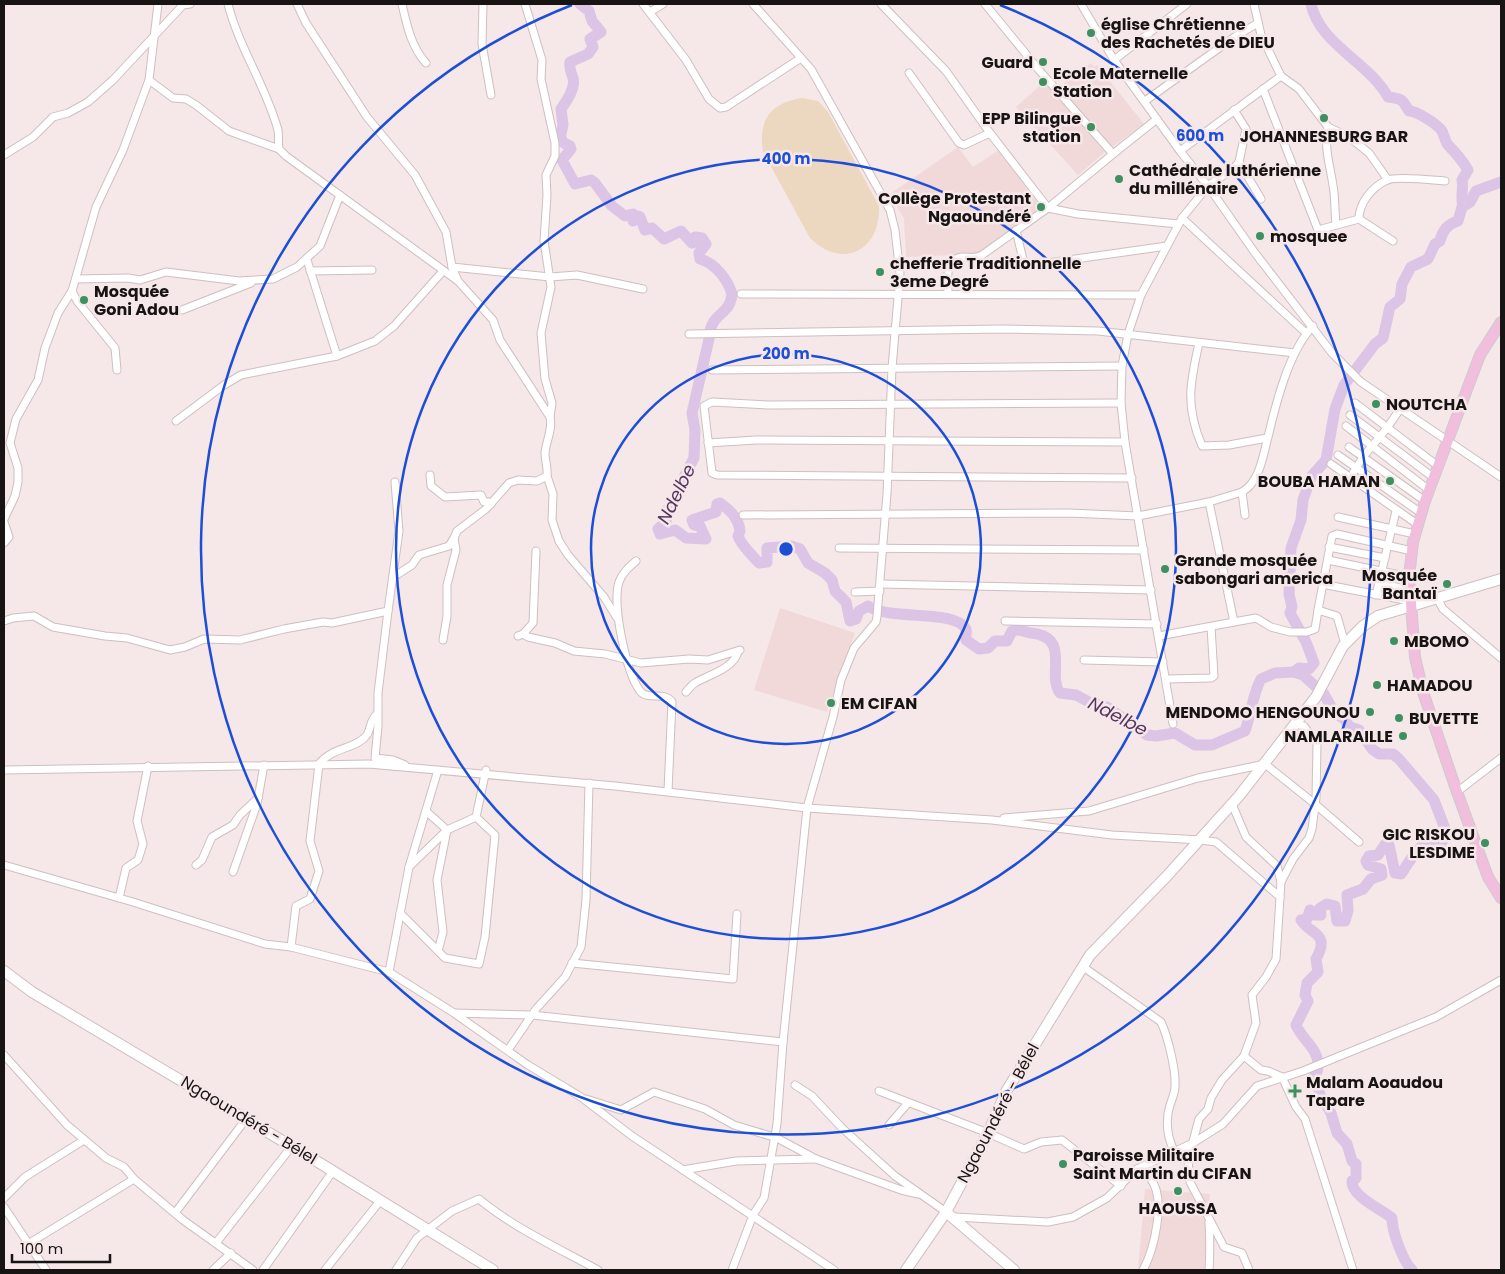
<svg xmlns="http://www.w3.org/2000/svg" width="1505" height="1274" viewBox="0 0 1505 1274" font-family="Poppins,sans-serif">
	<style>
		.built { fill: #f1d9da }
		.pitch { fill: #ecd7c0 }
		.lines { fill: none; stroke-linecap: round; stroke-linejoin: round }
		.river { stroke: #dbc4e6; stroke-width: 11 }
		.street-casing { stroke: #cebfc0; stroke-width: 9 }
		.secondary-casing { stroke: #cebfc0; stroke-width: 12 }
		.primary-casing { stroke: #cccbcb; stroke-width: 12 }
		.street { stroke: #fff; stroke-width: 7 }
		.secondary { stroke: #fff; stroke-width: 10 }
		.primary { stroke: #f2bedd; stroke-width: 10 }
		.ring { fill: none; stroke: #1d4ed8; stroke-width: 2.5 }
		.poi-dot { fill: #3d9062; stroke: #f6e7e8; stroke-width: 2 }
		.labels { text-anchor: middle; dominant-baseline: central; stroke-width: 5; stroke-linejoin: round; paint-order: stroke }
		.poi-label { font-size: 16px; font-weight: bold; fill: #191414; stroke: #f6e7e8; text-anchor: start }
		.street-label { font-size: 16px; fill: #191414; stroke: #f6e7e8 }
		.water-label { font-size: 18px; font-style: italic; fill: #553562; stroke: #f6e7e8 }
		.centre { fill: #1d4ed8; stroke: #f6e7e8; stroke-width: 2.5 }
		.ring-label { font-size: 15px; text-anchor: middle; font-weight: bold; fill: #1d4ed8; stroke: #f6e7e8; stroke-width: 5; stroke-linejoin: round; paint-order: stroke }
	</style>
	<rect width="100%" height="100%" fill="#f6e7e8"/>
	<g class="built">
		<path d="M1091,63L1094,67L1097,65L1144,124L1111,148L1058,88Z"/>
		<path d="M1044,82L1105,152L1078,175L1016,107Z"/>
		<path d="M958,147L973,167L999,150L1041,208L978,254L906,257L904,219L890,194Z"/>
		<path d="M780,608L855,633L827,712L754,690Z"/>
		<path d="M1145,1189L1210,1194L1204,1270H1138Z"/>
	</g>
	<path class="pitch" d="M802,98L818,101L828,112L879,206C881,251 842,270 810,238L763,152C758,120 770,103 802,98Z"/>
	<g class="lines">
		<g class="river">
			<path d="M580,4L589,11L592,21L601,32L590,39L593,47L588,54L570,62C569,70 571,71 573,78C576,88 566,102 561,109L563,125L560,138L564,143L570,146L571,149L562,160L575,184L591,180L595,183L612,206L625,216L633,214V221L638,216L640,217L645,230L652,228L664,239L681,231L692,243L695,242V237L702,238L706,244L699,253L700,259C715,263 728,280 732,294C730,317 710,311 709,339L692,413L695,430L694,458L684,477L682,490L668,509L666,522L658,529L660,534L675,530L686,538L706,539L700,526L694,525L692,520L716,512L717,504L720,503C729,509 739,519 740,531L738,536C741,545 752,555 759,563L767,562V548L791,546L800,549L808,563L825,573L832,580L835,591L846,602L850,621L856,619L859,611L868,606C890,621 956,609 966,629C967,633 965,636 966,640L979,649L988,648L995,641H1007L1012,631C1019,628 1023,632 1031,633C1072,637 1046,674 1060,693L1076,695L1089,702L1107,707L1147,735L1156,736L1175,733L1195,745H1212L1245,731C1251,714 1252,696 1261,679L1275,673L1294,672"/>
			<path d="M1311,4C1320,45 1369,62 1388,97C1403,99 1402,99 1409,111C1417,111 1437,124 1442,131C1444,135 1445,141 1448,145C1456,153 1462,160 1468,170L1462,180C1464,189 1460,197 1463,206"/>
			<path d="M1412,1270C1403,1261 1392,1232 1392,1218C1381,1209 1351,1196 1352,1181L1356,1178V1164L1352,1161L1347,1144L1337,1133L1331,1113L1320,1095L1319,1089L1313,1082C1313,1076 1318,1073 1318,1067C1319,1048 1302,1040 1296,1025L1308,1001L1305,995L1307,983L1318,972L1316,959C1331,932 1310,935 1301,920L1307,919L1310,910L1315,915H1321L1320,908L1327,904L1335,906L1337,921H1345L1348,911L1347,895L1363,889L1371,879L1382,875L1381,869L1368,865L1366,861L1369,856L1378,855L1386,843L1389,845L1395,873L1401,874C1407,866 1419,842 1431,842C1435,842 1437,844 1442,842L1447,834L1434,800L1399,759L1393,754H1379L1372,749L1359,730L1350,727L1344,719L1334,712L1324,694L1303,675L1294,672L1299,668L1309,669L1314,663L1306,642L1290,613L1292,607L1289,594L1291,548L1301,520L1303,500L1311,477L1326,460L1335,409L1344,385L1375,344L1383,338L1390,307L1400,299L1402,284L1411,267L1428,259L1435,244L1440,241C1442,231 1448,224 1458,221L1462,207L1470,202L1476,191L1501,182"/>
		</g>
		<g class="street-casing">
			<g id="street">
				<path d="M228,4C239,48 266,86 278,130C279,136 278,142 279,149L286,156L458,281"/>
				<path d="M297,4L306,23L367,117L415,175L446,232L452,267L458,281L493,320L500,340L550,417L552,403L545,379L541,333L551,287L544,241L547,195L546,175L555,156V143L541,79L542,60L525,4"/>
				<path d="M402,4C407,26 411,46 426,63"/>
				<path d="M483,4L482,44L491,95"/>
				<path d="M643,4L686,60L709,99L720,108L726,107L801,58"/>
				<path d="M881,4L946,71L990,133"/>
				<path d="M985,4L1039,70L1113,154L1157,119"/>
				<path d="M1081,4L1114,60L1180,151L1208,186L1255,253L1332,353L1361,382L1501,477"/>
				<path d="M1254,4L1261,35L1281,76L1299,89L1328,127L1349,137L1369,153L1388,180"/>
				<path d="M650,12L663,4"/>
				<path d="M1114,60L1187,4"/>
				<path d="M909,73L959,143L964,145L990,133L1048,208L1113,154"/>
				<path d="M149,80L173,98L186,99L196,105L229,131L279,149"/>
				<path d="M1263,89L1318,230L1359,219L1393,241"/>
				<path d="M1145,101L1236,36L1258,23"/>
				<path d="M1328,127C1323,149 1332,171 1334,193C1335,203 1335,214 1336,225"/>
				<path d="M1180,151L1281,76"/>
				<path d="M4,155L33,137L53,117L68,113L88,102L113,80L183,5L190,4"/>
				<path d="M1239,162L1261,199"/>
				<path d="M1182,218L1306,333"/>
				<path d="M1359,219C1359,203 1372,187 1387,180C1397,176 1433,180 1445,181"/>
				<path d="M1016,230L1024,264L1026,266L1167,246"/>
				<path d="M307,260L337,356"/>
				<path d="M452,267L550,277L577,275L643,289"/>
				<path d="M310,271L372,270"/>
				<path d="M76,279L128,278L140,280L166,272L239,281L273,279L297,267L320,246L340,195"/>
				<path d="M72,291L77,301L115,348L117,370"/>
				<path d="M948,293C948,279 944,259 962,257C970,257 975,259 982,255L1048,208L1078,214L1178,224"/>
				<path d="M741,294L1141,295"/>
				<path d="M182,310L251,283"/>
				<path d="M689,334L1001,329L1098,331L1295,353"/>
				<path d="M1199,343C1190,383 1185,406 1202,446L1229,445L1267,438"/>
				<path d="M712,370L1122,366"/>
				<path d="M1121,403L769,405L712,402L704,406L712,473L717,475L1132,478"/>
				<path d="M1355,403L1438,466"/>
				<path d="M1350,415L1434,478"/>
				<path d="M176,421L224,385L241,375L337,356L375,341L394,326L443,271"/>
				<path d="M1346,426L1429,490"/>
				<path d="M708,443L756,440L1125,442"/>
				<path d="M1349,447L1425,501"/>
				<path d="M1338,455L1421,513"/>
				<path d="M1331,464L1417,524"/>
				<path d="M430,475L431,486L445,497L481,495L484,502H489L491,504"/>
				<path d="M547,476L553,494L552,520L559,541L568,555L604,597L617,618"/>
				<path d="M1350,478L1363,457L1387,428L1400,409"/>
				<path d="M743,515L1069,513L1138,516L1209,502L1242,492"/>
				<path d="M1245,515L1242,492C1260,482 1263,455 1268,437C1276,403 1289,351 1313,326"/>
				<path d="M1338,517L1415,534"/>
				<path d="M4,519L15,496L18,482V468L10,443L16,419L38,380L45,348L58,313L72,291L96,207L123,150L149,80L158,4"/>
				<path d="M4,522L9,537L4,543"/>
				<path d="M1329,547L1385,558"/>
				<path d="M839,548L1144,550"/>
				<path d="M1328,560L1409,577"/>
				<path d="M636,561C629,567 622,573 619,582C612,605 626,672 640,691C648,701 665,691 672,702L668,791"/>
				<path d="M395,576L412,565L419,555L449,546L454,538"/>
				<path d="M1378,583L1409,590"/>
				<path d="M881,584L1151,590"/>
				<path d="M1322,584L1410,601"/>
				<path d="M855,592L880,591"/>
				<path d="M1376,595L1396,511"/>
				<path d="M1437,598L1443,609L1501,658"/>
				<path d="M388,611L378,693V726L375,758L393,760L405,765"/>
				<path d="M4,621L13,618L34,616L53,627L105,636L127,638L170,650L185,647L204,639L240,640L284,629L323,622L332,623L388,611L399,531L395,482"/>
				<path d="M1005,621L1157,624"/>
				<path d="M1234,622L1256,618L1271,627L1290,632H1307L1315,629L1318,610"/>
				<path d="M523,634L533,623L536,551"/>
				<path d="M518,636L523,634L528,637L555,643L574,651L605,654L641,663L689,659L708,660L740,650"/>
				<path d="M1159,636L1234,622L1209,502"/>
				<path d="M443,640L447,616V585L456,550L454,538L457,531L486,509L509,483L518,480L537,481L547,476C548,467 545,461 545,453C546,441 553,429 550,417"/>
				<path d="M1345,644L1337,616L1318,610L1332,536L1337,534L1412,551"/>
				<path d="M1084,660L1163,662"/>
				<path d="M1167,679L1211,678L1214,676L1211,627"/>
				<path d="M686,692C689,689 691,685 695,683C708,675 733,669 738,652"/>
				<path d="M1173,724L1125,442L1121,403L1122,366L1128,334L1141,295L1182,218L1208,186L1234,168L1239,162L1246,129L1234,110"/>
				<path d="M1296,724L1304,726L1317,744L1316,798L1312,829L1309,838L1293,859L1281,882L1276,959L1266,977L1252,995L1256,1023L1244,1056L1261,1070L1268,1071L1282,1077L1296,1107L1305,1119L1353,1270"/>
				<path d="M4,770L369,764L615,786L807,808L992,820L1112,835L1201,840L1216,842L1280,897"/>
				<path d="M438,770L409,867L389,972L454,1013L528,1065L581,1097L632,1136L834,1270"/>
				<path d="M1457,792L1501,758"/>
				<path d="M1232,804L1246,837L1277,866L1281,882"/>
				<path d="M426,811L447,830L437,880L443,932L438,951"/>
				<path d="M1004,818L1089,811L1198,778L1265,764L1315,804L1359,842"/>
				<path d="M4,865L133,902L265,944L291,947L389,972"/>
				<path d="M196,865L202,860L212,837L233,825L240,815L258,798"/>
				<path d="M409,867L447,830L476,817"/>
				<path d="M233,872L257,804L264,765"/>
				<path d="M119,898L126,868L138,860L143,844L137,821L148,766"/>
				<path d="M400,913L445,958L479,964L485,937L495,835L476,817L486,770"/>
				<path d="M291,947L296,906L310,899L319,871L310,841L319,764C332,747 356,749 366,736C372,729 369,720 377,714"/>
				<path d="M572,963L733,979L737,914"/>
				<path d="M1082,966L1161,1022C1168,1037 1176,1070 1175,1086C1175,1093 1172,1099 1170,1105C1165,1121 1167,1136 1174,1151"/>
				<path d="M455,1013L532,1015L783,1042"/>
				<path d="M508,1050L536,1009L565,977L581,947L586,900L589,783"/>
				<path d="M4,1055L67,1125L106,1158L124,1167L134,1179L183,1220L253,1270"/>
				<path d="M1244,1056L1222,1080L1211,1098L1208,1109L1199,1119L1188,1160L1190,1182L1224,1247L1242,1253L1249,1270"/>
				<path d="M795,1085L812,1096L842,1128L895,1176L946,1212"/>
				<path d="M879,1091L988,1133L1024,1149L1041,1142L1062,1140L1121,1186"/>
				<path d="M586,1099L621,1110L654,1092L705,1109L734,1125L777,1138L816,1159L901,1190L918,1194"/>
				<path d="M889,1125L908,1103"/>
				<path d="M1137,1169C1141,1172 1147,1175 1150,1178C1167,1198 1154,1250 1143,1270"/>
				<path d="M683,1170L736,1161L816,1159"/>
				<path d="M4,1198L25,1177L84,1140"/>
				<path d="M4,1207L46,1270"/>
				<path d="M175,1213L246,1119"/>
				<path d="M955,1217L1048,1222L1073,1217L1107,1198L1137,1169L1193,1143L1223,1124L1257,1086L1303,1071L1436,1017L1501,980"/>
				<path d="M216,1243L292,1146"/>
				<path d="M28,1244L134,1179"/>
				<path d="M213,1270L231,1253"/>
				<path d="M263,1270L333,1171"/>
				<path d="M325,1270L380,1201"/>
				<path d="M396,1270L417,1238L452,1211L479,1199C514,1228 558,1248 598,1270"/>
				<path d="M732,1270L753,1215L764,1198L777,1124L783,1042L807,808L833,717L841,680L854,648L876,622L877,616L887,494L892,368L900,274L895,230L890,210L811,69L753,4"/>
				<path d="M1209,1270C1210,1255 1210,1238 1209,1222"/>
			</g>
		</g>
		<g class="secondary-casing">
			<g id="secondary">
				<path d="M4,971L32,992L323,1165L493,1270"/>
				<path d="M946,1212L1014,1270"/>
				<path d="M906,1270L946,1212L988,1133L1007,1090L1090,955L1166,877L1239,796L1316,697L1343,646L1363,626L1378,616L1501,579"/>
			</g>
		</g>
		<g class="primary-casing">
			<path id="primary" d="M1501,322L1480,355L1425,501L1413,542L1409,577L1415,657L1423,692L1457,792L1488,877L1501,898"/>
		</g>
		<use href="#street" class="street"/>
		<use href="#secondary" class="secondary"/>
		<use href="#primary" class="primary"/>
	</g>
	<g class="ring">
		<circle cx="786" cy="549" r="195"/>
		<circle cx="786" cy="549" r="390"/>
		<path d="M1000 5A585 585 0 1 1 572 5"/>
	</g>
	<g class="poi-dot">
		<circle cx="1091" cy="33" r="5"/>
		<circle cx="1043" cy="62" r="5"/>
		<circle cx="1043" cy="82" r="5"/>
		<circle cx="1324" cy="118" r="5"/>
		<circle cx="1091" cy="127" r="5"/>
		<circle cx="1119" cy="179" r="5"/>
		<circle cx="1041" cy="207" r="5"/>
		<circle cx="1260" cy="236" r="5"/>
		<circle cx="880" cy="272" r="5"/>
		<circle cx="84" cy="300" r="5"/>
		<circle cx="1376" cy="404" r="5"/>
		<circle cx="1390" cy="481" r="5"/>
		<circle cx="1165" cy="569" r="5"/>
		<circle cx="1447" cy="584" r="5"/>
		<circle cx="1394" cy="641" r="5"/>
		<circle cx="1377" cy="685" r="5"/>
		<circle cx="831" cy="703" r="5"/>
		<circle cx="1370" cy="712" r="5"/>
		<circle cx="1399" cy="718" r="5"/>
		<circle cx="1403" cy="736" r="5"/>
		<circle cx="1485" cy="843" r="5"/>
		<path d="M1292.5 1083.5h5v5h5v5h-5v5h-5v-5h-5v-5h5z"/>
		<circle cx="1063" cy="1164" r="5"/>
		<circle cx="1178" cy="1191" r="5"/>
	</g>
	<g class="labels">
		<g class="poi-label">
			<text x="1101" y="24">église Chrétienne<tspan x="1101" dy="18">des Rachetés de DIEU</tspan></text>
			<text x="1033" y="62" text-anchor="end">Guard</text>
			<text x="1053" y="73">Ecole Maternelle<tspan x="1053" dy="18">Station</tspan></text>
			<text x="1081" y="118" text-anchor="end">EPP Bilingue<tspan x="1081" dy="18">station</tspan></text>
			<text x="1324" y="136" text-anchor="middle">JOHANNESBURG BAR</text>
			<text x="1129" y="170">Cathédrale luthérienne<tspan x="1129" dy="18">du millénaire</tspan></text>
			<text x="1031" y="198" text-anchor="end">Collège Protestant<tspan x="1031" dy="18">Ngaoundéré</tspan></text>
			<text x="1270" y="236">mosquee</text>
			<text x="890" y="263">chefferie Traditionnelle<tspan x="890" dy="18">3eme Degré</tspan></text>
			<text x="94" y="291">Mosquée<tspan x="94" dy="18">Goni Adou</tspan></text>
			<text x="1386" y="404">NOUTCHA</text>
			<text x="1380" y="481" text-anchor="end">BOUBA HAMAN</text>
			<text x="1175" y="560">Grande mosquée<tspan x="1175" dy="18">sabongari america</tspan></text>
			<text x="1437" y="575" text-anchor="end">Mosquée<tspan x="1437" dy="18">Bantaï</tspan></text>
			<text x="1404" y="641">MBOMO</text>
			<text x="1387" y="685">HAMADOU</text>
			<text x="841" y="703">EM CIFAN</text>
			<text x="1360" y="712" text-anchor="end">MENDOMO HENGOUNOU</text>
			<text x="1409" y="718">BUVETTE</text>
			<text x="1393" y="736" text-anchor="end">NAMLARAILLE</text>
			<text x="1475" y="834" text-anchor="end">GIC RISKOU<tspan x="1475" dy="18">LESDIME</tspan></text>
			<text x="1306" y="1082">Malam Aoaudou<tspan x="1306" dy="18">Tapare</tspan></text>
			<text x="1073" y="1155">Paroisse Militaire<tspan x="1073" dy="18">Saint Martin du CIFAN</tspan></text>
			<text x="1178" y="1208" text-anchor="middle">HAOUSSA</text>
		</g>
		<g class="street-label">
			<text transform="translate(998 1113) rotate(-62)">Ngaoundéré - Bélel</text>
			<text transform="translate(249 1120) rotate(31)">Ngaoundéré - Bélel</text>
		</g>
		<g class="water-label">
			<text transform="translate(676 494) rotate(-64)">Ndelbe</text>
			<text transform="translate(1118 716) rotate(27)">Ndelbe</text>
		</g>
	</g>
	<circle cx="786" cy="549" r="8" class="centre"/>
	<g class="ring-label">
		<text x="1200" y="141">600 m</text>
		<text x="786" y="164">400 m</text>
		<text x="786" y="359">200 m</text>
	</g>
	<rect width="1505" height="1274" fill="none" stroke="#191414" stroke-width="10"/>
	<path d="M12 1254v8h98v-8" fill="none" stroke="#191414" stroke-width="2.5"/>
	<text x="20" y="1254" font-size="15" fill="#191414" stroke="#f6e7e8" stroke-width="4" paint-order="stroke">100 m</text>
</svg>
